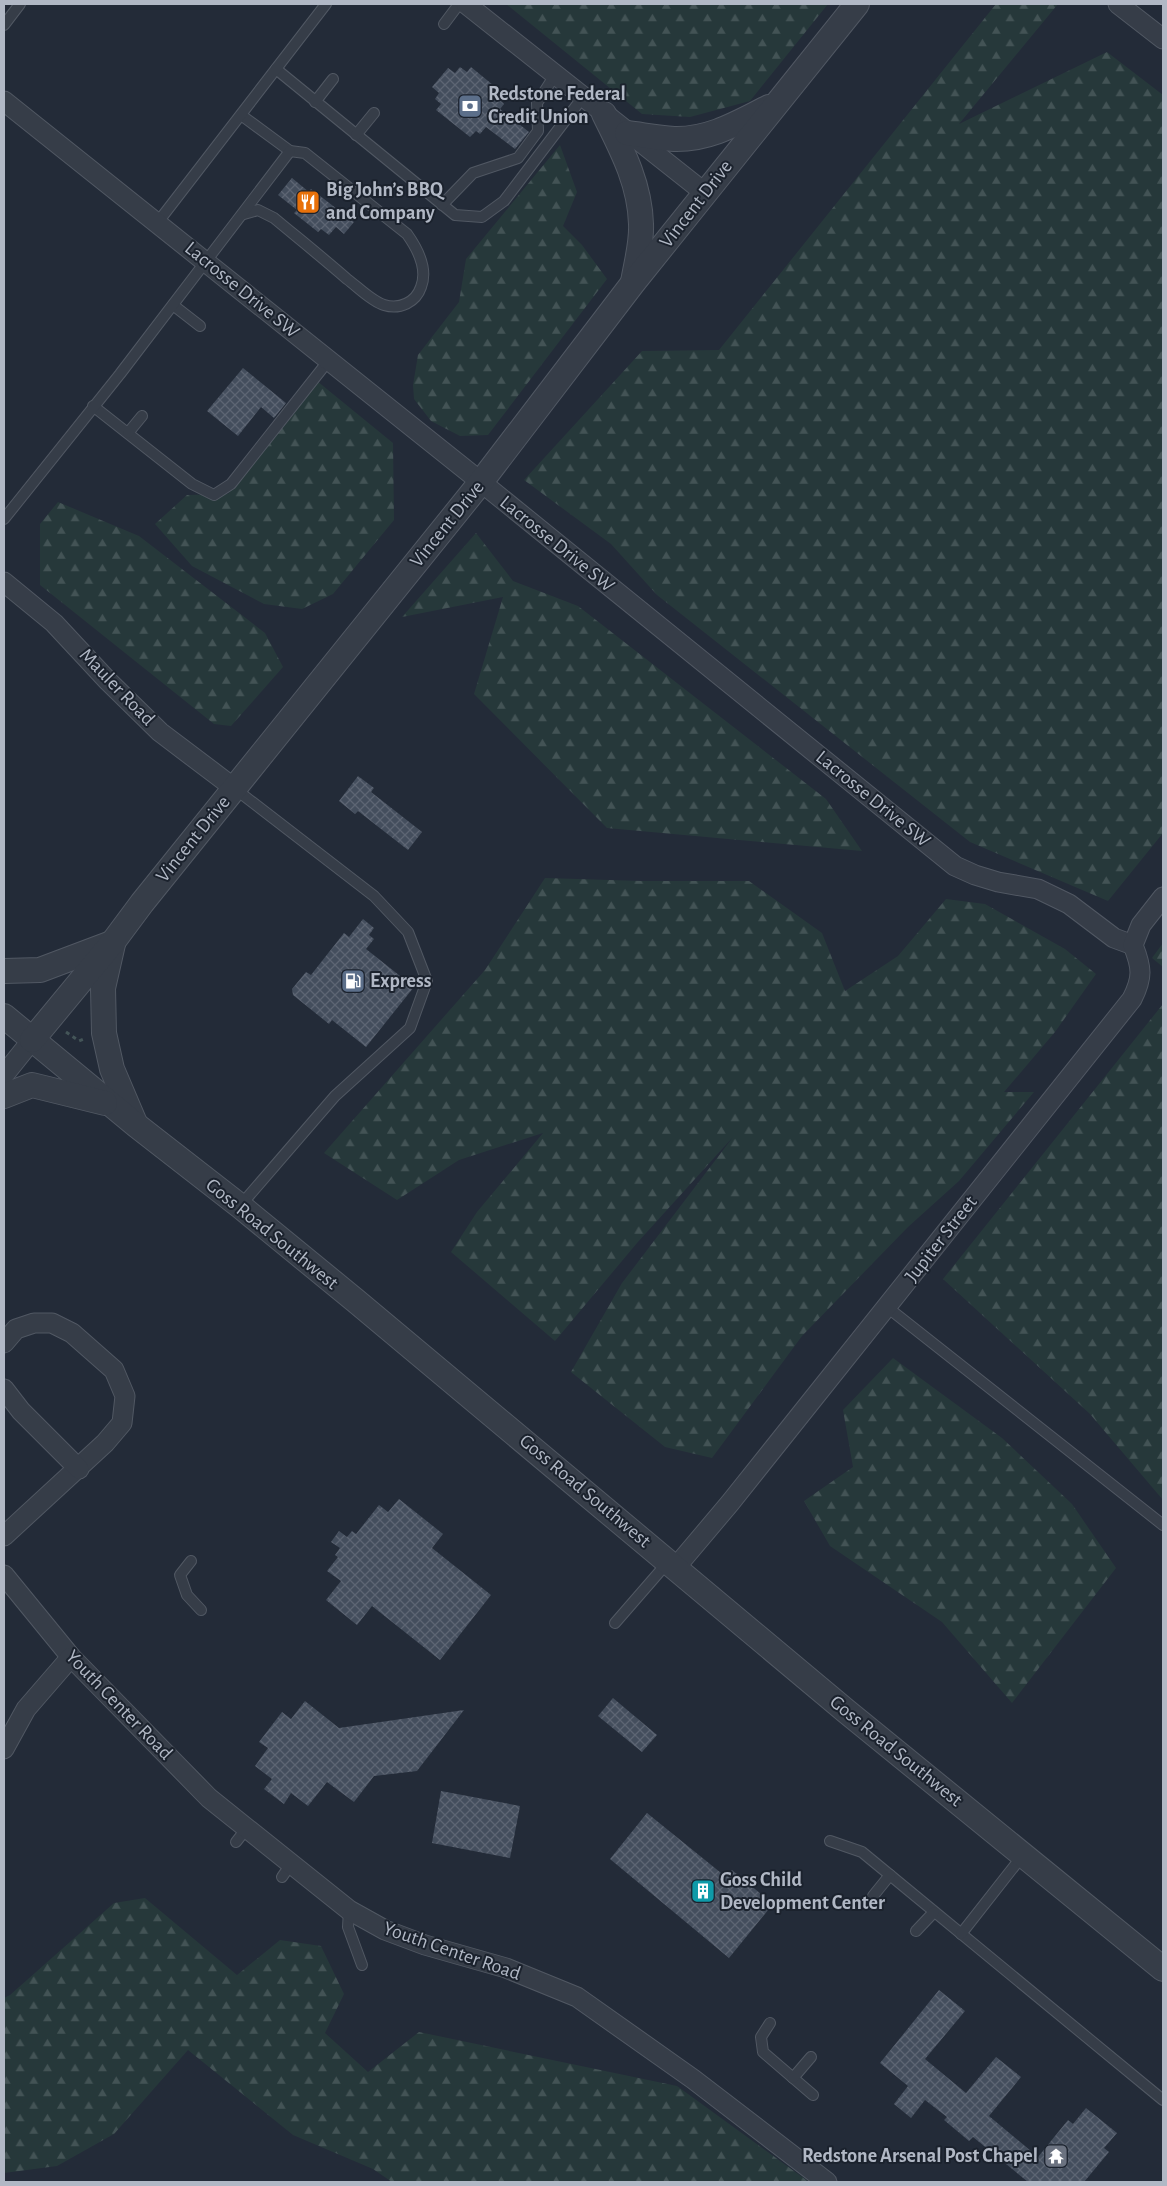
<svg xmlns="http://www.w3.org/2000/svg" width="1167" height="2186" viewBox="0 0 1167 2186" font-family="'Alegreya Sans',sans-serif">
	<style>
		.forest { fill: url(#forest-firs) }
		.building { fill: url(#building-cross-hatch) }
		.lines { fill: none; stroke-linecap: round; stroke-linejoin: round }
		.service-casing { stroke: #515863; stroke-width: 12 }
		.minor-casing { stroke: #515863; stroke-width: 21 }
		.tertiary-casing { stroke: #515863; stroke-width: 26 }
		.path { stroke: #445558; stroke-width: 3; stroke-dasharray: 4 4; stroke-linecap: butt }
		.service { stroke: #363d48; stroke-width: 10 }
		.minor { stroke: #363d48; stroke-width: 19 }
		.tertiary { stroke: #363d48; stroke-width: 24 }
		.labels { text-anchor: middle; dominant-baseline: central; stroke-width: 4; stroke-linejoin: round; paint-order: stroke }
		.poi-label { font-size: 20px; font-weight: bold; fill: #b1b8c5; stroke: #1b222d; text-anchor: start }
		.street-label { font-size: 20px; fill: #b1b8c5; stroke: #1b222d }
	</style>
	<defs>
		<pattern id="forest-firs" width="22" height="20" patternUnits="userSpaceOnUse" patternTransform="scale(1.25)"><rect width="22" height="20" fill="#26383a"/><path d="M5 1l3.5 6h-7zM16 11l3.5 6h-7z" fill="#435355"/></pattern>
		<pattern id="building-cross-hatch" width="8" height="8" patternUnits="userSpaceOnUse" patternTransform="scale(1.25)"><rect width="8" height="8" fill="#444e5d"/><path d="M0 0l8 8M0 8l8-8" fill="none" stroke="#5d6573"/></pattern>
	</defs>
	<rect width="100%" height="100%" fill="#232b38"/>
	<g class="forest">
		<path d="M506,4H828L750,101L690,117L642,114Z"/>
		<path d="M996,4H1058L959,124L1107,52L1163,95V833L1108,901L970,842L657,595L611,544L524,480L642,351L719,350Z"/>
		<path d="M560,145L577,192L563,226L582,245L607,279L488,435L460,436L431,421L414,399L413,385L418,355L459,302L466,259Z"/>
		<path d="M317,381L393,443L394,520L333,594L302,609L264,604L192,566L155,524L187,495L228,494Z"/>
		<path d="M58,502L139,536L265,633L283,667L231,726L214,724L40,585V524Z"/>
		<path d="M476,533L513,581L578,606L826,799L862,851L607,828L474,694L503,597L402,617Z"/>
		<path d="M545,878L642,881H749L822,933L845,991L898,956L946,899L985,904L1065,949L1096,974L1055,1032L1004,1092H1034L959,1181L908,1227L802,1336L712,1458L665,1447L571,1372L622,1283L733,1137L637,1243L555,1341L451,1252L477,1212L543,1133L459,1160L397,1200L324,1153L485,970Z"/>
		<path d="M1163,943V967L1152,958Z"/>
		<path d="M1163,1004V1500L1090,1414L943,1279Z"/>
		<path d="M893,1358L1002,1438L1072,1504L1116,1568L1012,1703L942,1622L830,1546L804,1501L853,1467L843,1410Z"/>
		<path d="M145,1898L237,1975L280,1940L321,1946L344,1994L325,2033L368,2072L419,2032L677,2086L809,2182H392L373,2169L293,2135L188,2050L114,2134L57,2166L4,2173V1998L10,1995L114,1903Z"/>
	</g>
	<g class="building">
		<path d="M460,67L467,72L471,67L504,94L500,100L504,104L500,109L529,132L515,149L486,127L480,134L476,131L470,137L436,110L441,104L435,99L439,93L432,87L448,68L455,73Z"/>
		<path d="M292,178L309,192L311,189L354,222L344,234L336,227L329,235L321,229L318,232L294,213L297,210L278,195Z"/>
		<path d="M243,368L286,403L274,418L261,407L238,436L207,411Z"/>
		<path d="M358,776L374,788L371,792L422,832L408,850L358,811L355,814L339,801Z"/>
		<path d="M363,919L374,928L369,935L374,939L366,949L414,987L366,1047L332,1020L329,1024L293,995L292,989L306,972L311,975L344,933L349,937Z"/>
		<path d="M399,1499L443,1534L432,1548L491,1595L440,1660L372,1606L357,1625L326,1600L341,1581L327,1571L338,1557L335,1555L340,1548L331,1542L339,1531L347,1537L352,1531L356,1534L379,1505L388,1512Z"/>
		<path d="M613,1698L657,1735L642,1752L598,1716Z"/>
		<path d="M305,1701L339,1728L464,1710L417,1771L374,1776L354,1802L327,1782L308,1806L291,1793L284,1804L264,1789L272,1779L255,1766L268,1748L259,1742L282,1712L291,1719Z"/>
		<path d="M441,1791L520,1806L510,1858L432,1843Z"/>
		<path d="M647,1813L726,1877L732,1870L773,1904L729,1958L610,1859Z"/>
		<path d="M939,1990L965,2011L925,2059L966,2093L996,2057L1021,2077L989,2116L1038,2157L1068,2120L1073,2124L1086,2108L1117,2133L1104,2148L1109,2152L1084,2182H1028L973,2137L969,2141L944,2120L947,2117L925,2100L911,2118L894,2104L908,2086L880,2063Z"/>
	</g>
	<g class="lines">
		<g class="service-casing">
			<g id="service">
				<path d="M444,24L459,4"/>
				<path d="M4,25L20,4"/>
				<path d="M276,69L455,215L482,217L504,201L583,97"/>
				<path d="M315,102L333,79"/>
				<path d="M241,115L290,151L305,153L407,234C417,248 428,269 421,287C416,302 400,310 384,305C371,301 358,287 347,279C323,258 298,238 274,218L258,210L244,214"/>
				<path d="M356,135L374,113"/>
				<path d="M442,205L473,173L518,158L538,131L537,103L555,75"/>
				<path d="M158,222L326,4"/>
				<path d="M173,305L200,326"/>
				<path d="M93,406L192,484L214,495L231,484L329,360"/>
				<path d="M128,433L142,416"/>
				<path d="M4,519L120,374L290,151"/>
				<path d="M234,788L374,896L408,932L427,981L410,1028L335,1096L240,1206"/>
				<path d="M887,1307L1163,1525"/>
				<path d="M191,1561L180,1575L187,1595L201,1610"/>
				<path d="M615,1623L668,1562"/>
				<path d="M830,1841L862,1852L1163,2100"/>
				<path d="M236,1842L247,1828"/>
				<path d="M282,1877L291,1864"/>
				<path d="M873,1896L890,1875"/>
				<path d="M349,1910L348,1927L362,1965"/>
				<path d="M916,1931L934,1912"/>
				<path d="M961,1934L1023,1855"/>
				<path d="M770,2023L761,2037L763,2052L813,2095"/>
				<path d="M793,2078L811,2057"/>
			</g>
		</g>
		<g class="minor-casing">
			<g id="minor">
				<path d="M466,4L705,193"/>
				<path d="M1118,4L1163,39"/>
				<path d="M4,101L481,482L955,866L975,875L998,882L1038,889L1069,904L1114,938L1133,945"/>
				<path d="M4,582L54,623L108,681L160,732L234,788"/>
				<path d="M4,1075L32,1040"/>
				<path d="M4,1343L16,1329L34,1323H52L72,1333L114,1370L125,1396L122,1423L105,1443L4,1536"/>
				<path d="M4,1389L21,1411L79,1469"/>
				<path d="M676,1567L730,1503L1132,999C1143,977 1142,968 1133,945L1141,925L1163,897"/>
				<path d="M4,1575L71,1657L209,1798L349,1910L385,1930L425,1945L506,1968L577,1997L693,2079L827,2182"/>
				<path d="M4,1749L26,1709L71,1657"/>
			</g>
		</g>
		<g class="tertiary-casing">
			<g id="tertiary">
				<path d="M604,114C622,150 640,184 641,224C642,243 636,264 633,282"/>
				<path d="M627,133C643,135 658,138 674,139C710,140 739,122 769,107"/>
				<path d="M113,944L103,988L104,1033L112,1069L135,1123"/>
				<path d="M4,971L40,970L109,944"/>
				<path d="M4,1016L136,1125L240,1206L356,1301L846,1711L1163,1969"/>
				<path d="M32,1040L113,942L142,903L481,482L633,283L857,4"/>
				<path d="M4,1096L32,1085L105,1103"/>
			</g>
		</g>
		<path class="path" d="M66,1032L79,1041L86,1038"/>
		<use href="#service" class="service"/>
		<use href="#minor" class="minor"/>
		<use href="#tertiary" class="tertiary"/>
	</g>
	<defs>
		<g id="bank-square" transform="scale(1.25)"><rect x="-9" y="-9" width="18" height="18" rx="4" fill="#5c6f8a" stroke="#1b222d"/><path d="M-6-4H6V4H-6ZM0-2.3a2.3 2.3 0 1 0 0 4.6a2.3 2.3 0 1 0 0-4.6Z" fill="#fff"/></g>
		<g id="restaurant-square" transform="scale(1.25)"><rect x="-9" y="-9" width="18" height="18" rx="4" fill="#e8710a" stroke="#1b222d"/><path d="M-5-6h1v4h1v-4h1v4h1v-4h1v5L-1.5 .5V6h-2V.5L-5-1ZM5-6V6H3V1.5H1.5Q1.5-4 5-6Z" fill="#fff"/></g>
		<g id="fuel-square" transform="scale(1.25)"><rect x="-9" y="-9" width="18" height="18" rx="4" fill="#5c6f8a" stroke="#1b222d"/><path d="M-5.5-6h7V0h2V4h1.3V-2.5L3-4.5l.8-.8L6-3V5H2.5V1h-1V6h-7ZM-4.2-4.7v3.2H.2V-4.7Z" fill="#fff"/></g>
		<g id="building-square" transform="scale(1.25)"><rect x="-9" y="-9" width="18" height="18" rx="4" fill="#0f9aa8" stroke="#1b222d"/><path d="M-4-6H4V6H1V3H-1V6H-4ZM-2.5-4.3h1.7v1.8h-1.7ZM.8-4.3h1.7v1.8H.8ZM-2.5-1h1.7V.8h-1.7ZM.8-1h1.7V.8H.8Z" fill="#fff"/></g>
		<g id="temple-square" transform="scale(1.25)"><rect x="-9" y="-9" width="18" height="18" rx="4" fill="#6b7280" stroke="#1b222d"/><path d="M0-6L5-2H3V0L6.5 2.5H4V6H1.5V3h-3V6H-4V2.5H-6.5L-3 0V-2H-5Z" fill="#fff"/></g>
	</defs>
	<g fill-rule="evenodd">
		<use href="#bank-square" x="470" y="106"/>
		<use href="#restaurant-square" x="308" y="202"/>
		<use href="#fuel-square" x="353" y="981"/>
		<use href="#building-square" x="703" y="1891"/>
		<use href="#temple-square" x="1056" y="2156"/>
	</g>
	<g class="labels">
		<g class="poi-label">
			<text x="488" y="94">Redstone Federal<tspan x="488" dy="23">Credit Union</tspan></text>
			<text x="326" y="190">Big John’s BBQ<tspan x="326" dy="23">and Company</tspan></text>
			<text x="370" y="981">Express</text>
			<text x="720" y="1880">Goss Child<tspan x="720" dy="23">Development Center</tspan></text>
			<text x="1038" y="2156" text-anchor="end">Redstone Arsenal Post Chapel</text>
		</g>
		<g class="street-label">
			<text transform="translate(696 204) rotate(-52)">Vincent Drive</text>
			<text transform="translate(242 290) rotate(39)">Lacrosse Drive SW</text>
			<text transform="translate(447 524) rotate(-51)">Vincent Drive</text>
			<text transform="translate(557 544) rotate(39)">Lacrosse Drive SW</text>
			<text transform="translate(117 687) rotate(46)">Mauler Road</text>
			<text transform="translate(873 799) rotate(39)">Lacrosse Drive SW</text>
			<text transform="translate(193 839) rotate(-51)">Vincent Drive</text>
			<text transform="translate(272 1234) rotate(39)">Goss Road Southwest</text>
			<text transform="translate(941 1239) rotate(-52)">Jupiter Street</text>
			<text transform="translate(585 1491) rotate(40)">Goss Road Southwest</text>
			<text transform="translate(119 1705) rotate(46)">Youth Center Road</text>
			<text transform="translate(896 1751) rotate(39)">Goss Road Southwest</text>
			<text transform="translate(452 1951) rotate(19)">Youth Center Road</text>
		</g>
	</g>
	<rect width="1167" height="2186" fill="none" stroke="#b1b8c5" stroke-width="10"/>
</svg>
